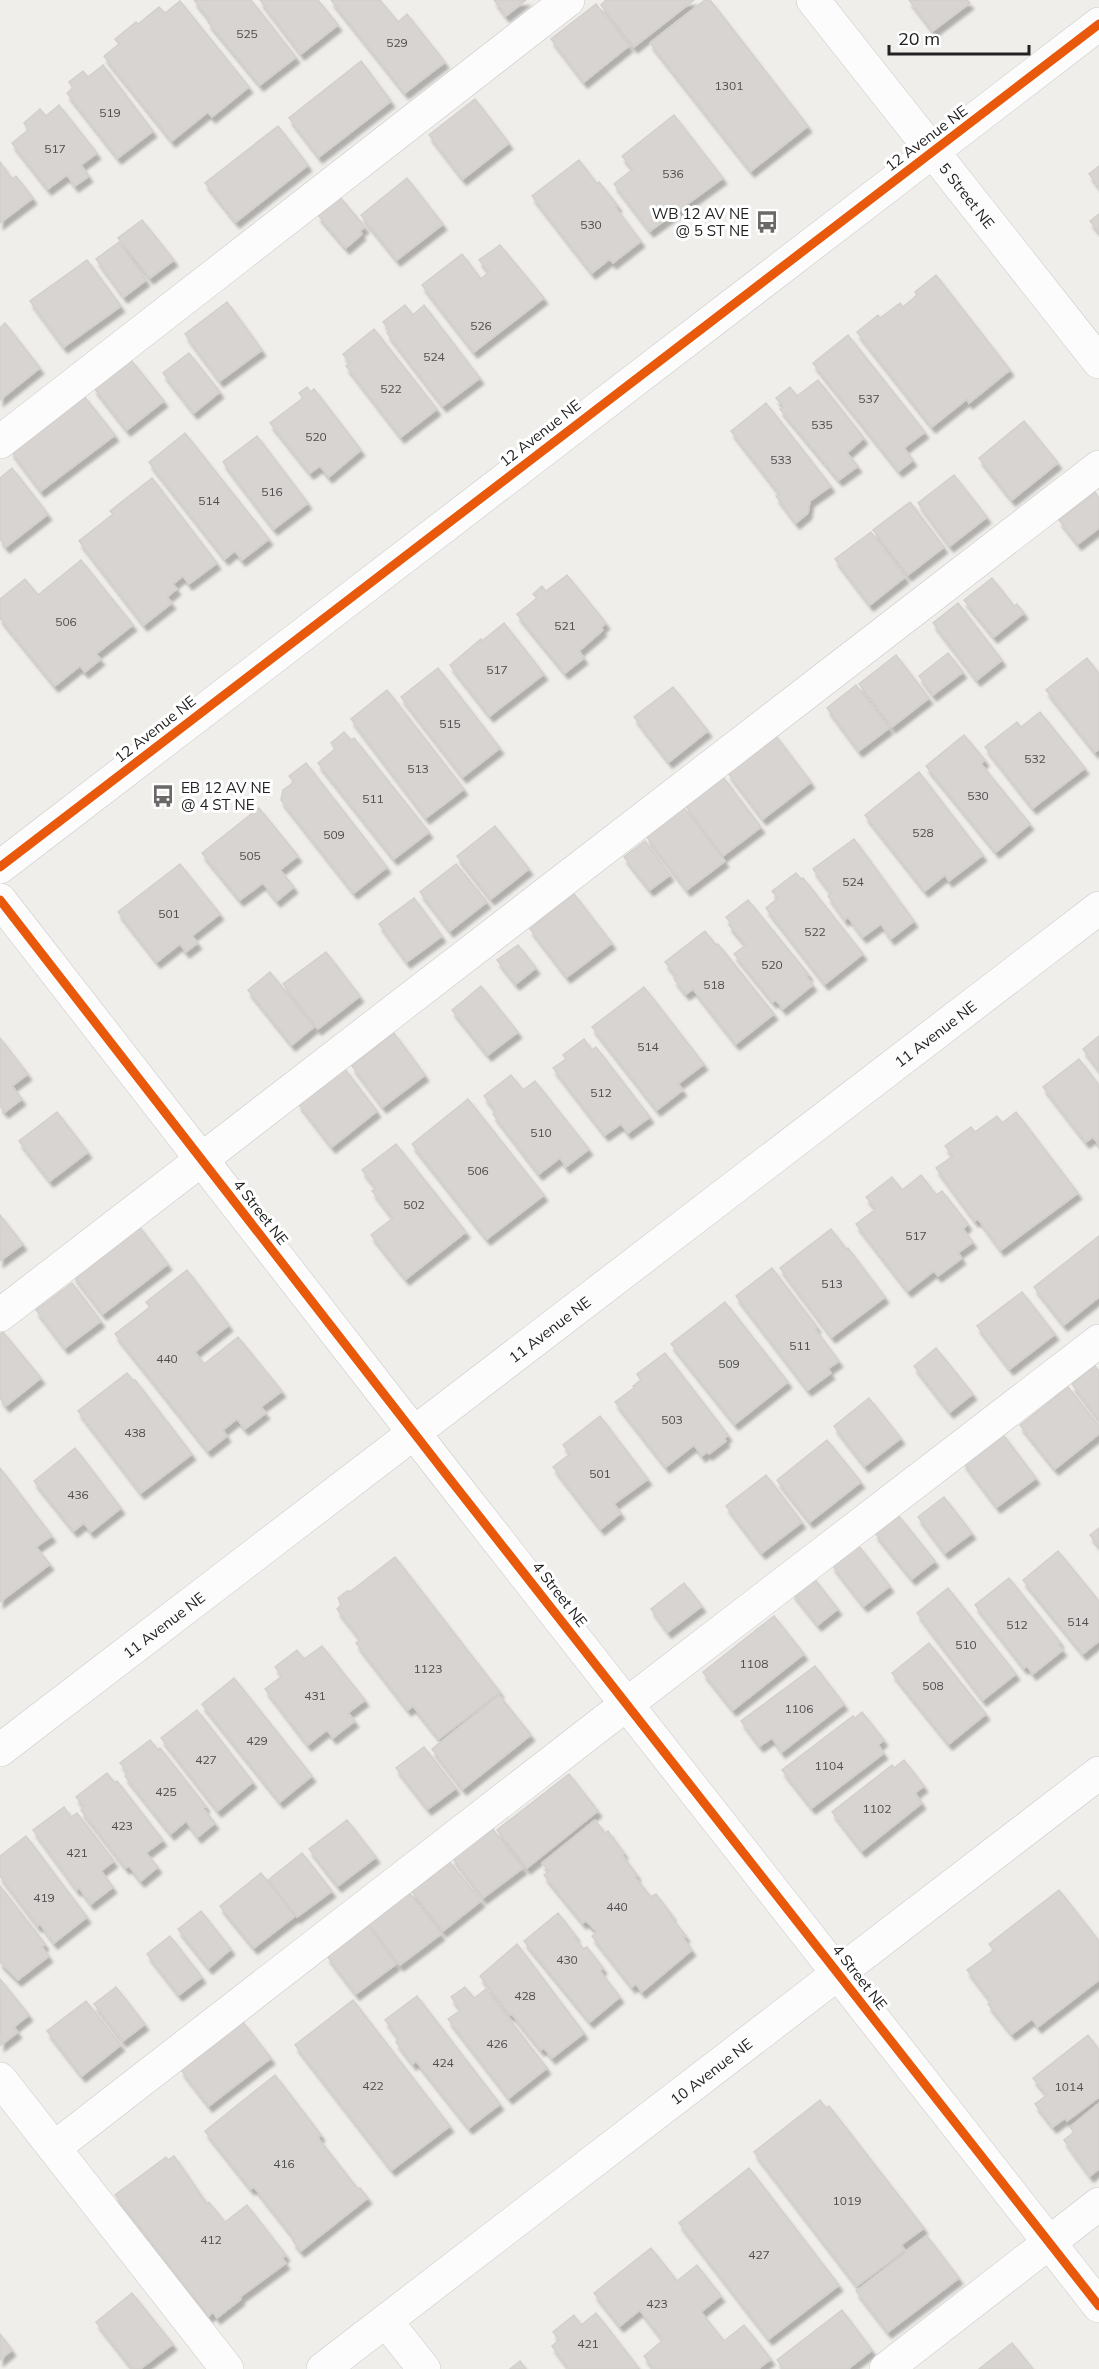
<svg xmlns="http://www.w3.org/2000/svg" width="1099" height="2369" viewBox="0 0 1099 2369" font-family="Mulish,sans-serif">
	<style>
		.building { fill: #d7d4d2; stroke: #d3d0cc; stroke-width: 1.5; filter: url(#shadow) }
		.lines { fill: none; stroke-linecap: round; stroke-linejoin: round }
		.minor-casing { stroke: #c9c8c7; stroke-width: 34 }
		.minor { stroke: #fdfcfc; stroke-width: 33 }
		.cycleway-casing { stroke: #fff; stroke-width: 13 }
		.cycleway { stroke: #e8590c; stroke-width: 9 }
		.labels { text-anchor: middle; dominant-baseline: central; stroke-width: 6; stroke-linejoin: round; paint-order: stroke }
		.number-label { font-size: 12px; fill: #4f4e4e }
		.street-label { font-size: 15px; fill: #222; stroke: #fff }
		.poi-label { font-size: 15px; fill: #222; stroke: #fff; text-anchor: end }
	</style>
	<defs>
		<filter id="shadow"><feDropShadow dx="3.5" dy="6" stdDeviation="1.5" flood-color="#0004"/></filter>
	</defs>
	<rect width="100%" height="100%" fill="#f0eeeb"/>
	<g class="building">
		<path d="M194,0H251L296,57L260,85L208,22L210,20Z"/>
		<path d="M260,0H318L338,25L301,54Z"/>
		<path d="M331,0H380L398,22L407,14L445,62L405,93Z"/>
		<path d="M494,0H526L506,16Z"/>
		<path d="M606,0H694L634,47L601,5Z"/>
		<path d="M705,0H710L808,126L751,171L650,43Z"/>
		<path d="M909,0H967L970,3L933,31Z"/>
		<path d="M180,1L249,87L212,117L208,112L172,141L104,56L119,44L115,39L136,22L138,24L159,7L165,13Z"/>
		<path d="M596,4L629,46L584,82L551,39Z"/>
		<path d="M361,61L391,101L319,157L289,118Z"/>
		<path d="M103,65L153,131L118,158L67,93L73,88L69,82L83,71L88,77Z"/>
		<path d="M475,99L509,143L463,179L429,135Z"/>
		<path d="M59,105L97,153L81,165L89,176L75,186L67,175L48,189L12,143L28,130L24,123L40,109L46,116Z"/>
		<path d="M674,115L723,178L650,231L614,184L633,169L622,156Z"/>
		<path d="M278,126L308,165L236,222L205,183Z"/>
		<path d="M579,160L597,184L599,182L618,206L615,207L641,241L613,263L610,259L592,273L532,196Z"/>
		<path d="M0,162L12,179L16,176L33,198L0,223Z"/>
		<path d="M1099,166V187L1089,174Z"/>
		<path d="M407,178L443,224L397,260L361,215Z"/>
		<path d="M340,197L365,227L360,231L362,234L346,248L318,215Z"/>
		<path d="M1099,214V232L1090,221Z"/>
		<path d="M142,220L174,260L150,278L118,238Z"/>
		<path d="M119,242L146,280L124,297L96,259Z"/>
		<path d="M500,245L544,298L474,352L422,285L462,254L481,279L489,272L479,260Z"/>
		<path d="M87,260L121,306L64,347L30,301Z"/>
		<path d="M936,275L1010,370L969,403L967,399L932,427L857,332L878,315L880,318L900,303L903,307L917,295L915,292Z"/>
		<path d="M227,302L262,350L220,381L185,334Z"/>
		<path d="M405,305L413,315L424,305L480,378L443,406L387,333L390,331L383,322Z"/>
		<path d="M5,323L40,368L0,400V328Z"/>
		<path d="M374,329L437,409L401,437L346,366L350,363L343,354Z"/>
		<path d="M848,335L925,432L904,448L913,460L899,471L813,363Z"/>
		<path d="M189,353L220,392L194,413L163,373Z"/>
		<path d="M131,360L164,401L127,430L94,388Z"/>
		<path d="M818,380L864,438L847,453L858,466L839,480L780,409L784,407L776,398L790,387L797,396Z"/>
		<path d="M307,387L311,392L314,389L361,450L329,477L320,466L310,473L270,423L303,398L299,393Z"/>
		<path d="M84,396L115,435L41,491L11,451Z"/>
		<path d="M766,403L831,486L810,501L808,513L796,523L776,496L780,494L731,431Z"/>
		<path d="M1024,421L1058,463L1012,500L979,458Z"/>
		<path d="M185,433L269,539L242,560L235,551L225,559L149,462Z"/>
		<path d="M257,436L308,503L274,529L223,462Z"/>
		<path d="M12,468L48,514L6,547L0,539V478Z"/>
		<path d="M954,475L987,517L950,546L918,503Z"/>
		<path d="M152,478L217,563L189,584L183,576L173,584L177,589L167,597L172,603L144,625L79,541L113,514L110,511Z"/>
		<path d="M1095,492L1099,498V528L1078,544L1059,520Z"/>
		<path d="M910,502L944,547L908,575L873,530Z"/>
		<path d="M871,532L905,577L870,605L835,559Z"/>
		<path d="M81,560L133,625L96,654L101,659L85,672L80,666L55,686L0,618V599L25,579L38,595Z"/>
		<path d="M567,575L606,623L601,628L603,630L579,651L584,658L565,673L517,614L537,598L533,594L542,586L546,591Z"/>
		<path d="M992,578L1014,606L1017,604L1024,613L994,637L964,600Z"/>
		<path d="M958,603L1002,660L977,680L933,623Z"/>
		<path d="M504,623L544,674L490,716L450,665L481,639L482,641Z"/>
		<path d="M948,653L963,672L933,695L919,676Z"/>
		<path d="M896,655L929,698L892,727L859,684Z"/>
		<path d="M1087,658L1099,674V749L1095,752L1046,690Z"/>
		<path d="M438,668L500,748L463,777L401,697Z"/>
		<path d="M856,685L889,728L859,751L827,708Z"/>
		<path d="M673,687L708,731L669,762L634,717Z"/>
		<path d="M387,690L464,789L426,818L351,719Z"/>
		<path d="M1040,712L1085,768L1033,808L985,747L1017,722L1021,727Z"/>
		<path d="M344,732L351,740L354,738L429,832L394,859L318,763L335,749L331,743Z"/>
		<path d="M964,735L985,760L981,764L1030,824L996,852L926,766Z"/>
		<path d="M776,736L811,782L763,819L728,773Z"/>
		<path d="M306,763L387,867L354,893L281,800L283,790L294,782L289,776Z"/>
		<path d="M919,772L983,855L949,881L945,875L925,891L865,815Z"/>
		<path d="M723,777L761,827L723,856L685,805Z"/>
		<path d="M259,808L298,856L280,870L294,887L277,901L263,883L240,900L202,853Z"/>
		<path d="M684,808L725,861L687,890L646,836Z"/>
		<path d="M495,826L529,869L491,899L457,856Z"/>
		<path d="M854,839L914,921L891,939L881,924L863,937L848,917L845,920L828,896L831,893L813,869Z"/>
		<path d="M645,841L670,875L650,890L624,857Z"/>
		<path d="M180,864L220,914L192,936L198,943L186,952L180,944L157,962L118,912Z"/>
		<path d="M456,864L487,902L450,931L420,892Z"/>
		<path d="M796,873L801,879L803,878L863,954L825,984L766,908L778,898L772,891Z"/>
		<path d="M574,894L612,943L567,977L530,929Z"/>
		<path d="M414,898L442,936L407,962L379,924Z"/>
		<path d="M748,900L809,975L806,976L813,985L783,1009L776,1000L773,1002L734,954L746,945L729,925L731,923L726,917Z"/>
		<path d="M705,931L716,945L718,944L774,1014L736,1044L693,989L686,994L674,979L677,977L665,962Z"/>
		<path d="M518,945L536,968L516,984L497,960Z"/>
		<path d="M326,952L360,996L318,1029L283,984Z"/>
		<path d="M270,972L314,1027L292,1045L248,990Z"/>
		<path d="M481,986L518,1032L488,1055L452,1010Z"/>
		<path d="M644,987L704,1064L678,1084L683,1090L657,1110L592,1027Z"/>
		<path d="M394,1033L425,1075L383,1107L352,1066Z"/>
		<path d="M1099,1036V1070L1083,1049Z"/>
		<path d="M0,1038L28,1074L12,1086L22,1099L5,1112L0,1106Z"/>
		<path d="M584,1039L592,1050L596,1047L650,1117L628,1133L621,1124L605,1135L553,1068L566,1059L563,1055Z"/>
		<path d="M1079,1059L1099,1085V1145L1093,1137L1086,1142L1043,1087Z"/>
		<path d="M344,1068L377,1111L332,1147L298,1103Z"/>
		<path d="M511,1075L523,1090L535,1081L589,1149L566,1167L560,1158L539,1174L493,1114L496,1111L484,1096Z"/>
		<path d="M468,1099L544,1195L487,1239L412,1144Z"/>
		<path d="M57,1112L88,1152L50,1181L19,1141Z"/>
		<path d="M1016,1112L1078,1193L1001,1250L978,1219L975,1221L936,1168L953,1156L945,1146L971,1127L975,1132L997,1116L1002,1123Z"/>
		<path d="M396,1144L466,1232L406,1279L371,1235L393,1218L372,1191L376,1188L362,1170Z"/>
		<path d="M921,1175L936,1195L942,1191L968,1224L963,1229L973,1242L958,1253L962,1258L938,1276L934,1271L908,1291L856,1224L876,1209L866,1197L892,1177L902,1190Z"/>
		<path d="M0,1215L23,1244L0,1261Z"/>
		<path d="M138,1225L168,1264L103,1314L73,1275Z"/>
		<path d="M831,1229L846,1249L848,1248L885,1297L832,1337L780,1268Z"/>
		<path d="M1099,1236V1297L1064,1325L1034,1287Z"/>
		<path d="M772,1268L817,1327L815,1329L839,1361L828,1369L831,1373L808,1390L736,1296Z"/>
		<path d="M187,1270L229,1325L195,1352L204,1364L238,1337L282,1391L261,1407L266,1413L245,1429L237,1419L223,1430L227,1436L208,1451L115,1334L150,1307L146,1302Z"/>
		<path d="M72,1283L101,1321L65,1348L36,1310Z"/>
		<path d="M1022,1292L1055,1334L1010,1369L977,1326Z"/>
		<path d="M725,1302L788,1382L735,1424L671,1344Z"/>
		<path d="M3,1332L41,1378L6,1406L0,1398V1334Z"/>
		<path d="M936,1348L973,1394L950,1412L914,1366Z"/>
		<path d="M665,1353L728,1435L724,1439L726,1441L709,1454L707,1452L702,1456L694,1445L666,1467L615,1402L635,1387L633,1386L641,1380L637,1374Z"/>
		<path d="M1094,1365L1099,1371V1419L1072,1384Z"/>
		<path d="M127,1373L134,1381L135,1380L192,1454L141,1493L78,1411Z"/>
		<path d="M1068,1387L1099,1426V1434L1055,1469L1020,1425Z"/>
		<path d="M869,1398L901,1438L865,1466L834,1426Z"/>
		<path d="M600,1416L648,1479L614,1504L621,1513L601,1529L553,1467L570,1454L563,1445Z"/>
		<path d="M1001,1432L1036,1478L997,1507L963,1462Z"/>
		<path d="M827,1440L861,1482L810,1522L777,1480Z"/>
		<path d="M75,1448L121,1508L91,1532L84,1523L74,1531L34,1481Z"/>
		<path d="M0,1468L52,1536L36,1547L50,1564L0,1602Z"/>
		<path d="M766,1475L802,1522L762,1553L726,1506Z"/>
		<path d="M944,1497L972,1533L945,1553L918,1517Z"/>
		<path d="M898,1515L935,1561L912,1579L875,1533Z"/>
		<path d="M1099,1528V1546L1090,1535Z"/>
		<path d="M858,1545L890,1586L864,1606L832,1565Z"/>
		<path d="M1058,1551L1099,1601V1641L1083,1654L1023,1580Z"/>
		<path d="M395,1557L500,1692L439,1739L413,1706L408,1710L356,1643L361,1640L337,1609L341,1605L338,1598L347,1591H351Z"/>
		<path d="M812,1576L838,1609L818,1625L792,1592Z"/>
		<path d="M1009,1578L1060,1642L1058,1644L1063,1650L1033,1674L1027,1666L1024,1668L975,1605Z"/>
		<path d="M684,1583L702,1606L668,1632L651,1609Z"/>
		<path d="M948,1588L1016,1674L983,1700L917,1613Z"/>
		<path d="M774,1616L804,1654L733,1710L703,1672Z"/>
		<path d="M929,1643L986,1714L949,1744L892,1673Z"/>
		<path d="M322,1646L365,1700L348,1713L355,1721L333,1738L327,1730L308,1745L265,1689L282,1676L275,1667L297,1650L304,1659Z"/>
		<path d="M815,1666L844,1704L782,1752L772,1738L760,1746L741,1721Z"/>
		<path d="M234,1678L312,1776L280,1802L202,1704Z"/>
		<path d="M499,1695L531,1735L463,1789L432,1749Z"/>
		<path d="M197,1710L253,1782L218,1811L161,1738Z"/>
		<path d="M862,1712L884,1740L878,1745L884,1753L812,1808L782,1770L853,1716L855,1718Z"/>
		<path d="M150,1740L158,1750L160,1748L206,1806L203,1808L215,1823L198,1837L186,1821L171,1834L125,1776L128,1773L120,1763Z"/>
		<path d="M424,1747L456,1788L428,1809L396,1768Z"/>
		<path d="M904,1760L924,1786L915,1793L922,1803L862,1851L832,1812L892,1765L894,1768Z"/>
		<path d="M107,1773L115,1783L117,1781L163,1840L146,1853L158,1867L141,1881L129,1866L126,1868L81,1810L84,1807L76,1797Z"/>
		<path d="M569,1774L598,1811L527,1868L497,1830Z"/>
		<path d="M64,1807L71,1817L77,1813L114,1861L101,1871L113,1887L91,1904L79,1888L77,1890L33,1830Z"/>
		<path d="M347,1820L376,1857L338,1886L309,1849Z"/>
		<path d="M595,1820L605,1833L608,1831L624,1853L622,1855L637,1875L635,1877L651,1897L656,1894L672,1915L671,1917L686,1936L683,1938L692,1950L642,1992L636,1984L632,1987L592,1936L597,1932L586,1921L583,1923L544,1875L549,1871L542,1863Z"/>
		<path d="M491,1827L523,1868L483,1898L452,1857Z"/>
		<path d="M26,1836L87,1917L54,1943L40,1924L38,1926L0,1876V1856Z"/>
		<path d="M302,1853L332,1891L297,1917L268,1880Z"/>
		<path d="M448,1860L481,1901L443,1931L411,1890Z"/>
		<path d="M261,1873L295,1916L254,1948L220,1906Z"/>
		<path d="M0,1886L45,1944L42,1947L49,1956L18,1980L0,1962Z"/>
		<path d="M1059,1890L1099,1941V1980L1038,2027L1032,2019L1012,2034L988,2004L991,2001L967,1970L994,1950L989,1944Z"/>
		<path d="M408,1891L441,1934L400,1965L367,1922Z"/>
		<path d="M201,1911L231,1949L209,1968L178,1929Z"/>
		<path d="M558,1913L576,1936L574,1937L583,1949L587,1947L603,1968L600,1971L620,1997L590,2022L524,1941Z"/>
		<path d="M368,1926L396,1964L356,1994L327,1956Z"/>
		<path d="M170,1936L202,1977L179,1995L147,1954Z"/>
		<path d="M517,1944L584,2033L552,2058L544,2048L541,2050L512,2014L510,2015L480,1976Z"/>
		<path d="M0,1979L29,2015L14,2027L18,2032L1,2045Z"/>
		<path d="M116,1987L145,2024L123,2041L94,2004Z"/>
		<path d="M465,1987L474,1998L486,1989L547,2068L509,2098L448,2019L461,2010L451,1997Z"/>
		<path d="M417,1996L500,2104L469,2128L416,2061L413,2064L396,2042L399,2039L385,2020Z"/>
		<path d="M353,2000L450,2126L392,2170L295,2045Z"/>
		<path d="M86,2001L121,2045L82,2076L47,2031Z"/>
		<path d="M243,2022L271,2058L209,2106L181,2070Z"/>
		<path d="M1088,2035L1099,2050V2097L1067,2121L1065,2118L1053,2127L1035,2104L1047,2095L1033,2078Z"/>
		<path d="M275,2075L321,2135L318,2138L358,2189L360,2188L368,2198L301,2251L293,2241L295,2239L254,2187L251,2189L205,2131Z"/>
		<path d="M820,2100L826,2108L829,2106L924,2228L901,2245L905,2250L857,2286L754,2152Z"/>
		<path d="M1099,2103V2169L1090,2176L1064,2140L1074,2132L1070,2127Z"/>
		<path d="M174,2156L207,2204L209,2202L225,2222L247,2205L286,2255L282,2258L286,2263L240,2297L241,2299L217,2318L213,2312L209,2316L115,2195L166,2157L168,2160Z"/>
		<path d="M749,2168L839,2285L769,2339L679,2223Z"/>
		<path d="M927,2236L959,2278L888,2332L856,2291Z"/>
		<path d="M651,2248L677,2281L697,2265L721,2296L701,2312L724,2341L744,2325L771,2359L758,2369H654L644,2356L663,2340L640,2310L620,2326L594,2293Z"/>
		<path d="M132,2293L173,2344L140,2369H133L96,2322Z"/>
		<path d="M842,2310L872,2350L848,2369H784L777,2360Z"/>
		<path d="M596,2313L638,2367L636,2369H569L552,2346L559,2340L553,2332L574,2315L581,2325Z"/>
		<path d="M0,2334L12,2350L0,2360Z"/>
		<path d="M1012,2343L1033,2369H979Z"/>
		<path d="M520,2361L526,2369H510Z"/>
	</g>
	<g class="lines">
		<g class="minor-casing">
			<g id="minor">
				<path id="s1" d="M813,0L1099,362"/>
				<path d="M0,442L568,0"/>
				<path d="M0,867L1099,24"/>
				<path d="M0,900L449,1478L1099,2306"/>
				<path d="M0,1315L1099,467"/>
				<path id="s2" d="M0,1750L1099,908"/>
				<path d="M0,2079L227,2369"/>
				<path d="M54,2148L597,1727L1099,1341"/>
				<path d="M386,2321L424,2369"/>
				<path id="s3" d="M323,2369L1099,1773"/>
				<path d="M886,2369L1099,2204"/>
			</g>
		</g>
		<use href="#minor" class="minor"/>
		<g class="cycleway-casing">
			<g id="cycleway">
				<path d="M0,867L1099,24"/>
				<path d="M0,900L449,1478L1099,2306"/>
			</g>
		</g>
		<use href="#cycleway" class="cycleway"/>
	</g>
	<defs>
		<g id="bus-bare" transform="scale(1.8)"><path d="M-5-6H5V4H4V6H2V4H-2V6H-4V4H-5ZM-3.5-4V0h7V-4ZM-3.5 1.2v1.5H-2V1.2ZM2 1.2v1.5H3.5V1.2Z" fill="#6a6968" stroke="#fff" stroke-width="2.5" paint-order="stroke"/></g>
	</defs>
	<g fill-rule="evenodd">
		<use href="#bus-bare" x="767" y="222"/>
		<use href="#bus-bare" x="163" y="796"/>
	</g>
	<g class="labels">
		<g class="number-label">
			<text x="247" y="33">525</text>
			<text x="397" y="42">529</text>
			<text x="729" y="85">1301</text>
			<text x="110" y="112">519</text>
			<text x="55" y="148">517</text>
			<text x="673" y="173">536</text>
			<text x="591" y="224">530</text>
			<text x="481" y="325">526</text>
			<text x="434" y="356">524</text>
			<text x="391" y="388">522</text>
			<text x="869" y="398">537</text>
			<text x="822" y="424">535</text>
			<text x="316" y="436">520</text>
			<text x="781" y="459">533</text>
			<text x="272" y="491">516</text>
			<text x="209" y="500">514</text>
			<text x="66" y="621">506</text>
			<text x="565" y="625">521</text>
			<text x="497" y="669">517</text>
			<text x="450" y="723">515</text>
			<text x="1035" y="758">532</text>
			<text x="418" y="768">513</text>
			<text x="978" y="795">530</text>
			<text x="373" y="798">511</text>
			<text x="923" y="832">528</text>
			<text x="334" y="834">509</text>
			<text x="250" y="855">505</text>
			<text x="853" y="881">524</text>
			<text x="169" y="913">501</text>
			<text x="815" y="931">522</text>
			<text x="772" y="964">520</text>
			<text x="714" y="984">518</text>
			<text x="648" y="1046">514</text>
			<text x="601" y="1092">512</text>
			<text x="541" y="1132">510</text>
			<text x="478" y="1170">506</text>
			<text x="414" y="1204">502</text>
			<text x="916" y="1235">517</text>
			<text x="832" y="1283">513</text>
			<text x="800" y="1345">511</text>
			<text x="167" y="1358">440</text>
			<text x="729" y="1363">509</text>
			<text x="672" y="1419">503</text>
			<text x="135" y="1432">438</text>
			<text x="600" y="1473">501</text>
			<text x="78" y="1494">436</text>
			<text x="1078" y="1621">514</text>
			<text x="1017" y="1624">512</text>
			<text x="966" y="1644">510</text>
			<text x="754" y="1663">1108</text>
			<text x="428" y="1668">1123</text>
			<text x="933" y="1685">508</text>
			<text x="315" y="1695">431</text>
			<text x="799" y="1708">1106</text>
			<text x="257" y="1740">429</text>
			<text x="206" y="1759">427</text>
			<text x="829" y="1765">1104</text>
			<text x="166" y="1791">425</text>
			<text x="877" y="1808">1102</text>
			<text x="122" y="1825">423</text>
			<text x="77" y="1852">421</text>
			<text x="44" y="1897">419</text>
			<text x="617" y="1906">440</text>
			<text x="567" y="1959">430</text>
			<text x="525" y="1995">428</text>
			<text x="497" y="2043">426</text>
			<text x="443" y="2062">424</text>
			<text x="373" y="2085">422</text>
			<text x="1069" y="2086">1014</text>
			<text x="284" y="2163">416</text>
			<text x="847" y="2200">1019</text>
			<text x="211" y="2239">412</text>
			<text x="759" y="2254">427</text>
			<text x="657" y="2303">423</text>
			<text x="588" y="2343">421</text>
		</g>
		<g class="street-label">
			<text transform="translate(926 138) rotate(-37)">12 Avenue NE</text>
			<text stroke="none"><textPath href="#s1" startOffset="249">5 Street NE</textPath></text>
			<text transform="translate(540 433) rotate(-38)">12 Avenue NE</text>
			<text transform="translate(155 729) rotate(-38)">12 Avenue NE</text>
			<text stroke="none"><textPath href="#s2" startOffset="1178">11 Avenue NE</textPath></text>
			<text transform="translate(261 1212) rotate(52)">4 Street NE</text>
			<text stroke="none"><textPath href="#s2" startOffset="692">11 Avenue NE</textPath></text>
			<text transform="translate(560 1594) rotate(52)">4 Street NE</text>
			<text stroke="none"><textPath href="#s2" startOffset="206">11 Avenue NE</textPath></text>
			<text transform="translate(860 1977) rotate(52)">4 Street NE</text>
			<text stroke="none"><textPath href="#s3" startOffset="489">10 Avenue NE</textPath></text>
		</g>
		<g class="poi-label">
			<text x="749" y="213">WB 12 AV NE<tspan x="749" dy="17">@ 5 ST NE</tspan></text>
			<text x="181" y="787" text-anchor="start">EB 12 AV NE<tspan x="181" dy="17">@ 4 ST NE</tspan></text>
		</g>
	</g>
	<path d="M889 45v9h140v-9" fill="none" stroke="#222222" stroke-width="3"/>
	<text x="898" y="45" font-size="18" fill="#222222" stroke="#ffffff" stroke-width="4.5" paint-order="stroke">20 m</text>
</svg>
